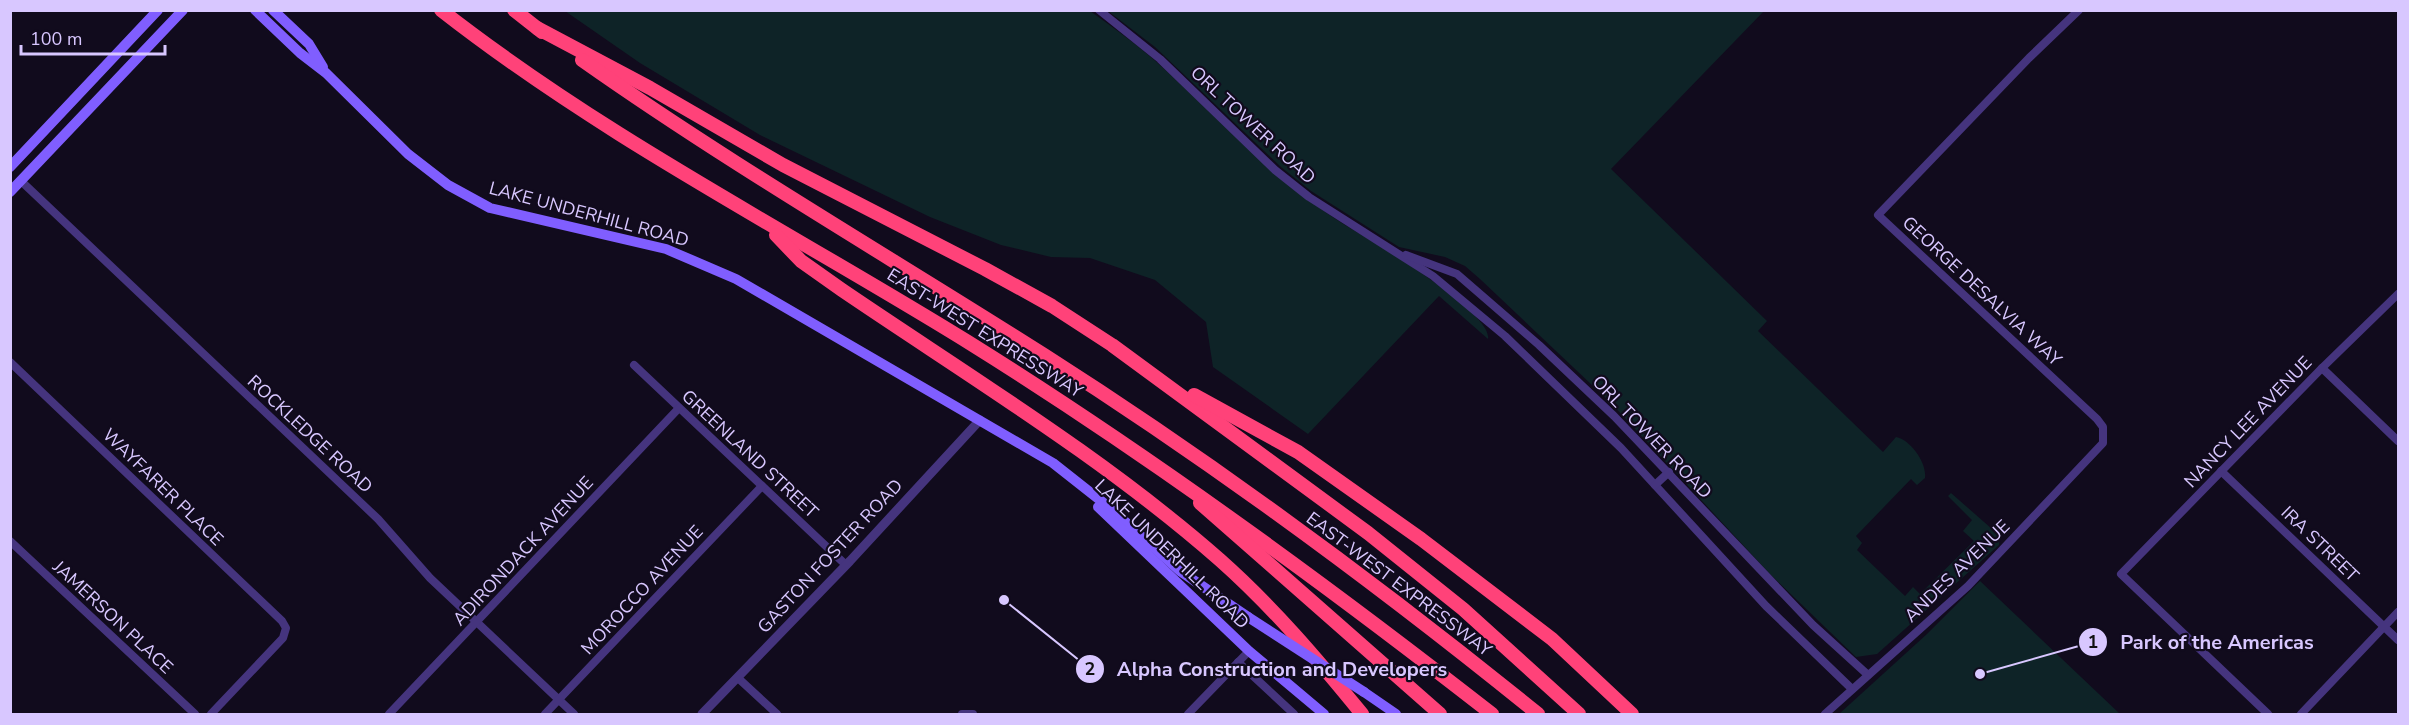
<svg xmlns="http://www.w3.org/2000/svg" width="2409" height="725" viewBox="0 0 2409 725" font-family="'Nunito Sans',sans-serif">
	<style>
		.green { fill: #0e2327 }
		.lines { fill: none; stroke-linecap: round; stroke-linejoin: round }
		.minor { stroke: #45347e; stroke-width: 8 }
		.tertiary { stroke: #45347e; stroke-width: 9 }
		.secondary { stroke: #805eff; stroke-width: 10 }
		.motorway { stroke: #ff4279; stroke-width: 14 }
		.secondary-bridge { stroke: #805eff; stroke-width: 10 }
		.labels { text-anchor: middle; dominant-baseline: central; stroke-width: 4.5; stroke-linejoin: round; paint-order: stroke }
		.street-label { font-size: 18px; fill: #d8c7ff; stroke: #110b1d }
		.leader { fill: none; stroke: #d8c7ff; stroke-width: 2 }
		.callout-dot { fill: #d8c7ff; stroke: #110b1d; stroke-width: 2 }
		.mark-label { font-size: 18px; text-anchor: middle; font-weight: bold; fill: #111 }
		.callout-label { font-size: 20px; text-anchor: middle; font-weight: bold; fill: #d8c7ff; stroke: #110b1d; stroke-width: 4.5; stroke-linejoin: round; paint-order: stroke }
	</style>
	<rect width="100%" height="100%" fill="#110b1d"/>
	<g class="green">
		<path d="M565,11H1090C1111,26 1132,41 1152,58C1217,116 1270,178 1345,225C1369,239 1494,313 1488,339L1439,296L1308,434L1213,367L1206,322L1155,280L1090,258L1051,257L1001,245L930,217L760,135L640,63Z"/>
		<path d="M1108,11H1764L1611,169L1767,321L1758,331L1883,452L1896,437C1911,440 1927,463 1925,478L1917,485L1911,479L1856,536L1862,543L1857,550L1905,596L1913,587L1920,594L1974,541L1963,531L1972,520L1948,496L1951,493L2000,536L1999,545L1877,654L1856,657L1770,574L1611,403L1480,279L1465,266L1445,257L1399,247L1311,191L1281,167L1155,47Z"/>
		<path d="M1980,581L2120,714H1839L1927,634Z"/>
	</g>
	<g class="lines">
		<g class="minor">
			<path d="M1099,10L1160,59L1275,170L1309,197L1433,276L1505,336L1621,448L1766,606L1852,689"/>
			<path d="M21,181L378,519L430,578L574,714"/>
			<path d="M1406,255L1457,274L1539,345L1614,416L1813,625L1868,675"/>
			<path d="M10,362L282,621L286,628L283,638L211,714"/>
			<path d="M634,365L846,565"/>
			<path d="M2322,368L2398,441"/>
			<path d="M2221,471L2398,640"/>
			<path d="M1655,485L1669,472"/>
			<path d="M10,541L195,714"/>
			<path d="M1238,662L1294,714"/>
			<path d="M738,678L777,714"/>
			<path d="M389,714L679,408"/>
			<path d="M545,714L762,486"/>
			<path d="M962,714H973"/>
			<path d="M1188,714L1249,651"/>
			<path d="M1825,714L1968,586L2103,443V427L2097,419L1878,215L2029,58L2079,10"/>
			<path d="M2268,714L2121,574L2322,368L2398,294"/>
			<path d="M2301,714L2398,612"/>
		</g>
		<path class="tertiary" d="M702,714L850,561L980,420"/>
		<g class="secondary">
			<path d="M255,10L300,53L326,73L408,154L448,185L490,208L666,249L736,279L1053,463L1110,508L1180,571L1248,617"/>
			<path d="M273,10L309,44L323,67"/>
			<path d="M10,167L158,10"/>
			<path d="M10,192L183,10"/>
			<path d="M1098,507L1249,651L1324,714"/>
			<path d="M1364,692L1396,714"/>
		</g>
		<g class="motorway">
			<path d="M441,10C606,139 792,233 968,342C1151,456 1323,582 1492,714"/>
			<path d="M514,10L542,32"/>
			<path d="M537,28L650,88L783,165L985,269L1052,306L1112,345L1368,533L1463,609L1579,714"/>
			<path d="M582,60C731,165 890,257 1044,355C1215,464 1380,586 1538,714"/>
			<path d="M776,235L801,261L842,290C970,377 1104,458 1220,560C1273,607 1318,660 1362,714"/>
			<path d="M1194,395L1298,452L1421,539L1552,639L1632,714"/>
			<path d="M1200,503L1440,714"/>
		</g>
		<path class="secondary-bridge" d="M1248,617L1364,692"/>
	</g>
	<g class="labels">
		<g class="street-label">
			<text transform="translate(1253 125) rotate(43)">ORL TOWER ROAD</text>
			<text transform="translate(589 214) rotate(15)">LAKE UNDERHILL ROAD</text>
			<text transform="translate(1982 291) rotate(43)">GEORGE DESALVIA WAY</text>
			<text transform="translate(985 333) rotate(32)">EAST-WEST EXPRESSWAY</text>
			<text transform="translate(2248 422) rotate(-46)">NANCY LEE AVENUE</text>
			<text transform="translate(310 434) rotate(43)">ROCKLEDGE ROAD</text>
			<text transform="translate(1652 437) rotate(46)">ORL TOWER ROAD</text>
			<text transform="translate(750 454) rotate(43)">GREENLAND STREET</text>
			<text transform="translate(163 487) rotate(44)">WAYFARER PLACE</text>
			<text transform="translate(2320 544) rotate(44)">IRA STREET</text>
			<text transform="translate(523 551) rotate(-47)">ADIRONDACK AVENUE</text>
			<text transform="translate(1172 554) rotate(44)">LAKE UNDERHILL ROAD</text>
			<text transform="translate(830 556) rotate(-47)">GASTON FOSTER ROAD</text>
			<text transform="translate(1957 571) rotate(-44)">ANDES AVENUE</text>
			<text transform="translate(1399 584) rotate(37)">EAST-WEST EXPRESSWAY</text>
			<text transform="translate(642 590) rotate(-47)">MOROCCO AVENUE</text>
			<text transform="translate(113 617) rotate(43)">JAMERSON PLACE</text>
		</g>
	</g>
	<path class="leader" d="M1980 674L2093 642M1004 600L1090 669"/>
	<g class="callout-dot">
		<circle cx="1980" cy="674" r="6"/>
		<circle cx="1004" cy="600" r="6"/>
		<circle cx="2093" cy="642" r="15"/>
		<circle cx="1090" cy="669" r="15"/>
	</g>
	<g class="mark-label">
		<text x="2093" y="648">1</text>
		<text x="1090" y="675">2</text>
	</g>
	<g class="callout-label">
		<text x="2217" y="649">Park of the Americas</text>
		<text x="1282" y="676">Alpha Construction and Developers</text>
	</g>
	<rect width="2409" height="725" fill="none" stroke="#d8c7ff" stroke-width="24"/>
	<path d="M21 45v9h144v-9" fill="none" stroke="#d8c7ff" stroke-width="3"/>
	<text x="30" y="45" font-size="18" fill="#d8c7ff" stroke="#110b1d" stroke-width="4.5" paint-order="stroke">100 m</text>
</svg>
